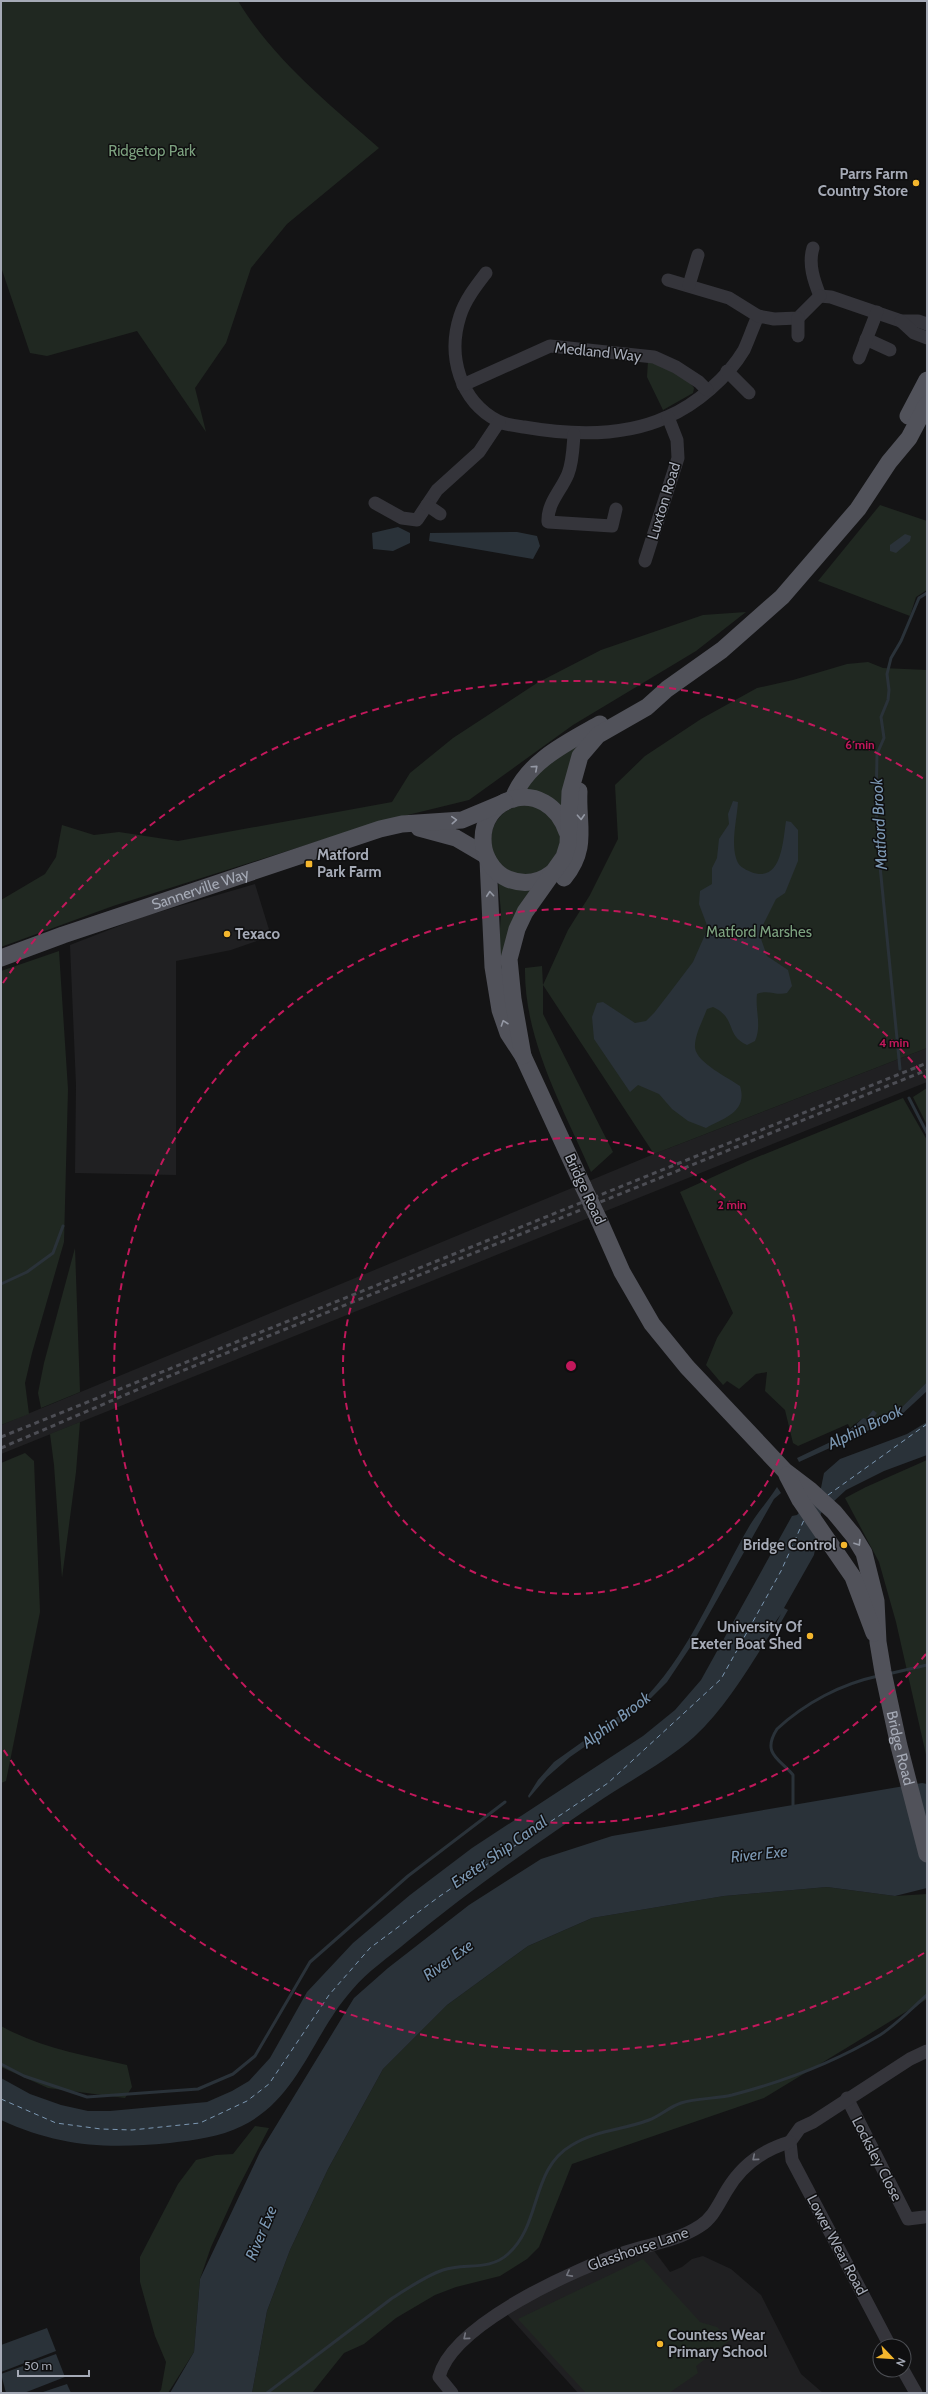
<svg xmlns="http://www.w3.org/2000/svg" width="928" height="2394" viewBox="0 0 928 2394" font-family="Cabin,sans-serif">
	<style>
		.built { fill: #202022 }
		.green { fill: #202821 }
		.water { fill: #2a3239 }
		.lines { fill: none; stroke-linecap: round; stroke-linejoin: round }
		.stream { stroke: #2a3239; stroke-width: 3 }
		.ferry { stroke: #7b97b2; stroke-width: 1; stroke-dasharray: 5 4; stroke-linecap: butt }
		.minor { stroke: #35353b; stroke-width: 13 }
		.major { stroke: #51525a; stroke-width: 17 }
		.rail { stroke: #4c4d54; stroke-width: 3; stroke-dasharray: 5 4; stroke-linecap: butt }
		.major-bridge { stroke: #51525a; stroke-width: 17 }
		.oneway { stroke: #9498a4 }
		.oneway2 { stroke: #73757f }
		.ring { fill: none; stroke: #c2185b; stroke-width: 2; stroke-dasharray: 7 5 }
		.poi-dot { fill: #f4b62d; stroke: #0f0f10; stroke-width: 1.5 }
		.labels { text-anchor: middle; dominant-baseline: central; stroke-width: 3; stroke-linejoin: round; paint-order: stroke }
		.park-label { font-size: 15px; fill: #7ca17f; stroke: #0f0f10 }
		.poi-label { font-size: 15px; font-weight: bold; fill: #a5aab6; stroke: #0f0f10; text-anchor: end }
		.street-label { font-size: 15px; fill: #a5aab6; stroke: #0f0f10 }
		.water-label { font-size: 16px; font-style: italic; fill: #7b97b2; stroke: #0f0f10 }
		.centre { fill: #c2185b; stroke: #0f0f10; stroke-width: 2 }
		.ring-label { font-size: 12px; text-anchor: middle; font-weight: bold; fill: #c2185b; stroke: #0f0f10; stroke-width: 3; stroke-linejoin: round; paint-order: stroke }
	</style>
	<rect width="100%" height="100%" fill="#141415"/>
	<g class="built">
		<path d="M255,884L271,936L231,950L176,961V1175L75,1173L76,1085L70,945L142,917Z"/>
		<path d="M927,1048V1082L1,1454V1425L654,1154Z"/>
		<path d="M652,2248L670,2272L682,2267L692,2259L703,2256L731,2269L761,2295L801,2374L823,2393H578L506,2313L567,2278Z"/>
	</g>
	<g class="green">
		<path d="M1,1H238C274,60 328,103 379,148L287,224L251,268L226,343L195,388L206,432L137,331L47,356L30,353L1,267Z"/>
		<path d="M648,361C665,367 684,373 694,388L693,393L663,410L647,377Z"/>
		<path d="M880,505L927,521V590L916,597L910,616L818,581Z"/>
		<path d="M746,612L696,651L573,725L469,800L379,822L113,906L1,947V900L45,874L56,857L62,825L94,835L119,832L178,841L392,802L410,773L453,738L537,683L601,650L703,615Z"/>
		<path d="M868,662L883,668L927,670V1048L654,1154L543,985V1014L613,1152L591,1172C563,1108 524,1040 525,968L542,966L543,985L568,930L590,895L618,839L615,785L645,756L701,719L757,688L793,680L847,664Z"/>
		<path d="M579,744L565,810L547,796L527,791L525,786L540,771Z"/>
		<circle cx="526" cy="840" r="35"/>
		<path d="M498,880L532,890L505,958L498,961L501,912Z"/>
		<path d="M59,951L68,1089L64,1242L32,1353L25,1383L29,1414L1,1425V971Z"/>
		<path d="M927,1088V1125L913,1097Z"/>
		<path d="M903,1098L927,1140V1382L900,1409L869,1423L863,1418L850,1428L848,1424L798,1446L793,1443L785,1410L765,1391L767,1372L756,1374L739,1389L727,1381L723,1385L706,1365L717,1338L733,1313L680,1192L750,1160Z"/>
		<path d="M75,1248L80,1392L41,1408L38,1393L44,1363Z"/>
		<path d="M80,1422L76,1472L62,1578L54,1465L50,1434Z"/>
		<path d="M25,1453L34,1461L40,1612L6,1781L1,1783V1463Z"/>
		<path d="M927,1460V1759L896,1622L879,1562L845,1498L866,1487Z"/>
		<path d="M827,1887L895,1896L927,1894V1999L764,2098L572,2164L539,2247L527,2259L500,2276L456,2287L435,2295L396,2318L364,2344L344,2353L312,2393H252L267,2311L290,2250L328,2169L383,2069L447,2005L528,1946L592,1918L724,1896Z"/>
		<path d="M1,2026C40,2048 84,2055 127,2065L132,2087L125,2098L48,2088L1,2067Z"/>
		<path d="M255,2126L269,2128L237,2190L211,2247L200,2279L194,2352L168,2393H158L161,2390L166,2362L155,2336L140,2282V2257L178,2184L196,2160L216,2155L233,2154Z"/>
		<path d="M643,2259L700,2322L717,2327L730,2340L696,2366L698,2373L669,2393H586L518,2319Z"/>
	</g>
	<g class="water">
		<path d="M398,527L410,533V543L393,551L373,549L372,533Z"/>
		<path d="M517,532L537,536L540,546L533,559L429,541L430,533Z"/>
		<path d="M905,534L911,536L910,541L896,553L890,551V545Z"/>
		<path d="M733,801L738,802C737,819 731,841 736,858C738,866 744,869 751,872C782,884 783,840 786,821L791,822L798,830V861L785,893L776,899L759,933L767,956L788,970L792,986L787,993C776,996 768,989 757,994C755,1011 762,1025 755,1041L747,1045C725,1035 737,1018 713,1007L707,1009C703,1020 694,1036 695,1048C697,1063 729,1078 740,1086C748,1112 724,1118 706,1128L688,1121L672,1109L659,1094L638,1085L630,1092L594,1039L592,1017L597,1003L603,1002L635,1023L646,1021L654,1013L668,995L693,962L708,928L699,904L700,891L712,884V868L717,858L719,839L729,824L728,814Z"/>
		<path d="M927,1382V1391L900,1416L799,1462L797,1458L843,1436L863,1418L866,1419L873,1410L877,1413L870,1422L900,1409Z"/>
		<path d="M927,1422V1455L884,1471L846,1490L821,1513L814,1555L784,1608L788,1610L776,1631L773,1629L781,1614L771,1628L773,1630C749,1667 726,1708 694,1737C667,1761 633,1779 604,1798C537,1843 470,1890 408,1941C389,1957 368,1971 352,1990C312,2035 299,2098 242,2126C220,2137 194,2140 170,2143C106,2149 60,2147 1,2120V2078L30,2094L61,2105L88,2111H110L207,2102L232,2091L249,2081L270,2058L307,1992L353,1943L410,1895L472,1848L643,1736L675,1710L701,1680L792,1516L797,1515L821,1488L824,1473L840,1459L907,1434Z"/>
		<path d="M777,1487L781,1493L774,1499L691,1646L667,1682L642,1707L570,1757L547,1777L529,1798L528,1796L538,1780L554,1762L648,1695C693,1647 717,1581 750,1525C758,1512 769,1500 777,1487Z"/>
		<path d="M922,1783L927,1784V1888L895,1896L827,1887L724,1896L592,1918L528,1946L447,2005L383,2069L328,2169L290,2250L267,2311L252,2393H170L194,2352L200,2279L260,2152L354,1998L388,1968L469,1905L541,1859L612,1836Z"/>
		<path d="M47,2328L56,2351L1,2372V2345Z"/>
		<path d="M56,2354L65,2377L24,2393H6L1,2374Z"/>
		<path d="M67,2384L71,2393H40Z"/>
	</g>
	<g class="lines">
		<g class="stream">
			<path d="M900,1069L880,866L876,808L877,754L884,738L881,717L888,700L889,690L887,674L891,658L901,641L919,598L927,593"/>
			<path d="M909,1098L927,1133"/>
			<path d="M1,1284L27,1272L53,1253L63,1226"/>
			<path d="M888,1674L927,1665"/>
			<path d="M793,1805V1775C780,1759 761,1754 777,1729C805,1703 841,1684 878,1676"/>
			<path d="M1,2064L24,2076L87,2097L198,2089L233,2074L255,2056L310,1962L408,1876L505,1802"/>
			<path d="M267,2393L391,2299C407,2289 425,2276 443,2270C464,2263 490,2271 508,2254C542,2224 530,2169 572,2145C596,2130 623,2130 649,2120C660,2116 669,2107 681,2103C697,2098 715,2099 732,2095C782,2082 835,2062 880,2035C897,2024 912,2008 927,1995"/>
		</g>
		<g class="ferry">
			<path d="M828,1495L927,1424"/>
			<path d="M1,2099L56,2123L101,2129L132,2130L200,2123L247,2101L269,2084L329,1995L370,1948L440,1896L608,1783L721,1679L781,1571L804,1520"/>
		</g>
		<g class="minor">
			<path d="M813,248C808,264 814,281 820,296L831,297L901,321H918L927,324"/>
			<path d="M486,273C476,286 465,300 460,316C447,356 460,401 498,421C505,425 516,426 524,427C570,435 624,437 667,417C696,405 728,377 744,350C749,339 753,327 758,316"/>
			<path d="M668,280L729,298L758,316L774,319L798,318L820,296"/>
			<path d="M689,285L698,255"/>
			<path d="M901,321L914,333L927,338"/>
			<path d="M798,336V318"/>
			<path d="M866,339L890,350"/>
			<path d="M859,358L877,312"/>
			<path d="M727,371L749,393"/>
			<path d="M463,385L550,346L654,357L676,367L699,382L707,390"/>
			<path d="M574,434C573,447 573,461 568,474C561,491 547,503 548,522L612,526L616,509"/>
			<path d="M375,503L402,518L417,520L437,490L479,452L499,422"/>
			<path d="M427,505L440,514"/>
			<path d="M645,561L678,458L677,440L668,417"/>
			<path d="M847,2098L908,2219L924,2217"/>
			<path d="M890,2346L792,2160L790,2142L800,2128L813,2122L910,2059L927,2051"/>
			<path d="M903,2370L916,2393"/>
			<path d="M452,2393L439,2377C452,2324 577,2268 626,2252C651,2244 677,2241 700,2226C713,2218 719,2203 727,2190C742,2165 762,2150 790,2142"/>
		</g>
		<g class="major">
			<path d="M908,416L927,380"/>
			<path d="M513,799C526,762 568,742 600,724"/>
			<path d="M419,828L456,838L485,855"/>
			<path d="M488,860L493,967L500,1010L508,1033L523,1056L583,1186"/>
			<path d="M552,873C539,883 523,885 508,879C496,874 487,862 484,849C474,795 547,774 567,832"/>
			<path d="M564,878C589,847 577,825 579,791"/>
			<path id="s1" d="M1,958L63,935L380,829L402,824L462,820L505,802"/>
			<path d="M523,1056L513,999L509,959L517,929L525,912L564,857L568,844L570,792L580,756L598,735L647,707L667,689L722,650L782,597L858,509L889,462L909,438L927,404"/>
			<path id="s2" d="M599,1220L622,1272L652,1324L687,1367L785,1471L810,1490L834,1512L853,1535L864,1553L876,1601L878,1642L883,1672L899,1746L927,1854"/>
			<path d="M787,1475L800,1500L853,1577L874,1633"/>
		</g>
		<g class="rail">
			<path d="M1,1437L927,1063"/>
			<path d="M1,1448L167,1377L927,1070"/>
		</g>
		<path class="major-bridge" d="M583,1186L599,1220"/>
	</g>
	<defs><path id="oneway-chevron" d="M-2-3.5L2.5 0L-2 3.5" fill="none" stroke-width="1.6" stroke-linecap="round" stroke-linejoin="round"/></defs>
	<g class="oneway">
		<use href="#oneway-chevron" transform="translate(535 768) rotate(-42)"/>
		<use href="#oneway-chevron" transform="translate(581 817) rotate(87)"/>
		<use href="#oneway-chevron" transform="translate(454 820) rotate(-4)"/>
		<use href="#oneway-chevron" transform="translate(490 894) rotate(-95)"/>
		<use href="#oneway-chevron" transform="translate(504 1023) rotate(-109)"/>
		<use href="#oneway-chevron" transform="translate(858 1543) rotate(58)"/>
	</g>
	<g class="oneway2">
		<use href="#oneway-chevron" transform="translate(755 2158) rotate(140)"/>
		<use href="#oneway-chevron" transform="translate(569 2274) rotate(152)"/>
		<use href="#oneway-chevron" transform="translate(466 2337) rotate(140)"/>
	</g>
	<g class="ring">
		<circle cx="571" cy="1366" r="228"/>
		<path d="M926 1654A457 457 0 1 1 926 1078"/>
		<path d="M924 1953A685 685 0 0 1 3 1749M3 983A685 685 0 0 1 924 779"/>
	</g>
	<g class="poi-dot">
		<circle cx="916" cy="183" r="4"/>
		<rect x="305" y="860" width="8" height="8" rx="2"/>
		<circle cx="227" cy="934" r="4"/>
		<circle cx="844" cy="1545" r="4"/>
		<circle cx="810" cy="1636" r="4"/>
		<circle cx="660" cy="2344" r="4"/>
	</g>
	<g class="labels">
		<g class="park-label">
			<text x="152" y="151">Ridgetop Park</text>
			<text x="759" y="932">Matford Marshes</text>
		</g>
		<g class="poi-label">
			<text x="908" y="174">Parrs Farm<tspan x="908" dy="17">Country Store</tspan></text>
			<text x="317" y="855" text-anchor="start">Matford<tspan x="317" dy="17">Park Farm</tspan></text>
			<text x="235" y="934" text-anchor="start">Texaco</text>
			<text x="836" y="1545">Bridge Control</text>
			<text x="802" y="1627">University Of<tspan x="802" dy="17">Exeter Boat Shed</tspan></text>
			<text x="668" y="2335" text-anchor="start">Countess Wear<tspan x="668" dy="17">Primary School</tspan></text>
		</g>
		<g class="street-label">
			<text transform="translate(598 352) rotate(6)">Medland Way</text>
			<text transform="translate(664 501) rotate(-73)">Luxton Road</text>
			<text stroke="none"><textPath href="#s1" startOffset="211">Sannerville Way</textPath></text>
			<text transform="translate(585 1189) rotate(65)">Bridge Road</text>
			<text stroke="none"><textPath href="#s2" startOffset="629">Bridge Road</textPath></text>
			<text transform="translate(877 2159) rotate(63)">Locksley Close</text>
			<text transform="translate(837 2245) rotate(62)">Lower Wear Road</text>
			<text transform="translate(638 2249) rotate(-19)">Glasshouse Lane</text>
		</g>
		<g class="water-label">
			<text transform="translate(879 824) rotate(-93)">Matford Brook</text>
			<text transform="translate(865 1427) rotate(-26)">Alphin Brook</text>
			<text transform="translate(616 1720) rotate(-37)">Alphin Brook</text>
			<text transform="translate(499 1852) rotate(-35)">Exeter Ship Canal</text>
			<text transform="translate(759 1854) rotate(-6)">River Exe</text>
			<text transform="translate(448 1960) rotate(-36)">River Exe</text>
			<text transform="translate(261 2233) rotate(-67)">River Exe</text>
		</g>
	</g>
	<circle cx="571" cy="1366" r="6" class="centre"/>
	<g class="ring-label">
		<text x="860" y="749">6 min</text>
		<text x="894" y="1047">4 min</text>
		<text x="732" y="1209">2 min</text>
	</g>
	<rect width="928" height="2394" fill="none" stroke="#a5aab6" stroke-width="4"/>
	<g transform="translate(892 2358) rotate(115)"><circle r="19" fill="#0f0f10" stroke="#4b4d52"/>
	<path d="M0-3L7 15L0 10L-7 15Z" fill="#f4b62d"/>
	<text y="-6" font-size="11" font-weight="bold" text-anchor="middle" fill="#a5aab6">N</text>
	</g>
	<path d="M18 2370v6h71v-6" fill="none" stroke="#a5aab6" stroke-width="2"/>
	<text x="24" y="2370" font-size="12" fill="#a5aab6" stroke="#0f0f10" stroke-width="3" paint-order="stroke">50 m</text>
</svg>
